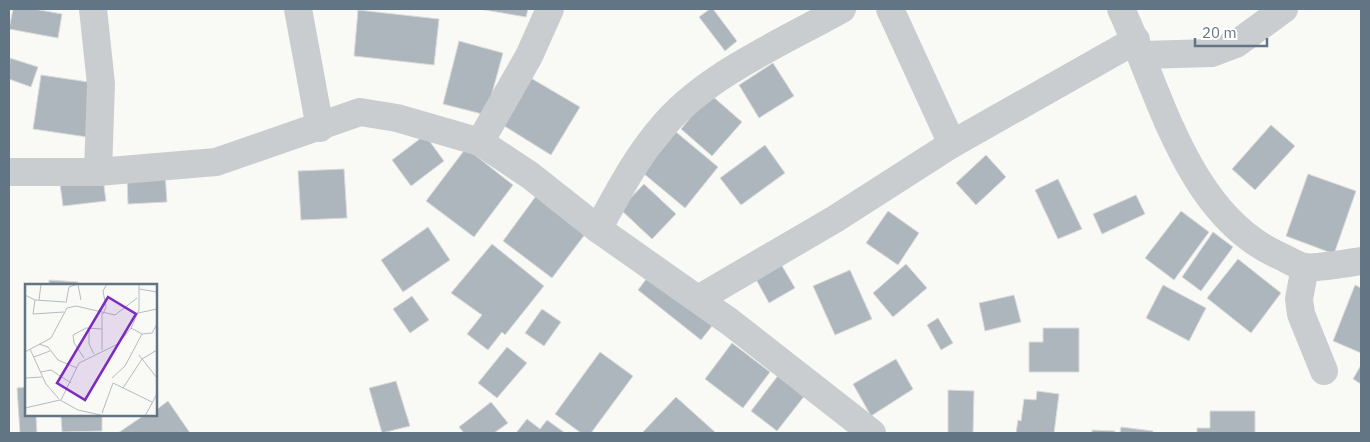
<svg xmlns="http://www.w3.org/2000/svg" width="1370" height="442" viewBox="0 0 1370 442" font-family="'IBM Plex Sans',sans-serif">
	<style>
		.building { fill: #adb6bc; stroke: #dbdbd9 }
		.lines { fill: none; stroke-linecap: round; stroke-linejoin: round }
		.minor { stroke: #c9cdd0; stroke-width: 28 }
		.inset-road { fill: none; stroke: #b4bcc1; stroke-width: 1 }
		.view { fill: #7b2cbf; fill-opacity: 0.15; stroke: #7b2cbf; stroke-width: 2.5 }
		.inset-edge { fill: none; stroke: #627584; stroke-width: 2.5 }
	</style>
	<rect width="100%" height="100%" fill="#f9f9f6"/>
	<g class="building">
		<path d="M13,9H34L62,14L58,38L9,29Z"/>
		<path d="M479,9H528L526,17Z"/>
		<path d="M710,9H713L737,41L725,51L699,17Z"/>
		<path d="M358,10L439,19L434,65L354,56Z"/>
		<path d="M459,41L503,53L486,115L443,104Z"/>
		<path d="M10,58L38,67L31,87L9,79Z"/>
		<path d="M773,63L794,96L759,118L739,85Z"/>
		<path d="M41,75L95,83L87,137L33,129Z"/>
		<path d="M529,77L580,107L551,155L501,124Z"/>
		<path d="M710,94L742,122L712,156L681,129Z"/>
		<path d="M1271,125L1295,146L1255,190L1232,169Z"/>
		<path d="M676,132L718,167L685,208L643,173Z"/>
		<path d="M425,135L444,161L411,186L392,160Z"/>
		<path d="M765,145L785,173L741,205L720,178Z"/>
		<path d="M466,148L513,185L474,237L426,201Z"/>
		<path d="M986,155L1006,177L976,205L956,183Z"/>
		<path d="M344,169L347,218L301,220L298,171Z"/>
		<path d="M165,173L167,202L128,204L127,174Z"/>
		<path d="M1308,174L1356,191L1334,254L1286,236Z"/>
		<path d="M103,179L106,201L63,206L60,184Z"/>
		<path d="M1058,179L1082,229L1058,239L1035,190Z"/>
		<path d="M644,184L676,214L652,239L620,209Z"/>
		<path d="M1136,195L1145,214L1102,234L1093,214Z"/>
		<path d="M536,196L586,233L552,278L503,241Z"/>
		<path d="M888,211L919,233L898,265L866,243Z"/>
		<path d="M1181,211L1209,232L1174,280L1145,258Z"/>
		<path d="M428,227L450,260L403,292L381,260Z"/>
		<path d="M1213,232L1233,247L1201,291L1182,277Z"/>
		<path d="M492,244L544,286L505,335L502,332L488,350L467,334L482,315L451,293Z"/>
		<path d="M778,259L795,288L769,303L753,274Z"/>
		<path d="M1238,259L1281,293L1251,333L1207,298Z"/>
		<path d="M906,264L927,288L893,317L873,293Z"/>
		<path d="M653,270L716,321L701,340L638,290Z"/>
		<path d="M850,270L872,319L835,335L813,286Z"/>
		<path d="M49,280L78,282V286H49Z"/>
		<path d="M1163,285L1206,308L1189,341L1146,318Z"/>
		<path d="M1355,285L1361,288V353L1333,341Z"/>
		<path d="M1014,295L1021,322L985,331L979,303Z"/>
		<path d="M412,296L429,320L410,333L393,309Z"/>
		<path d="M542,309L561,322L544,346L525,333Z"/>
		<path d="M938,318L953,343L941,350L927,325Z"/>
		<path d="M1043,328H1079V372H1029V342H1043Z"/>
		<path d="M732,343L770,372L743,408L705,379Z"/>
		<path d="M507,347L527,363L497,398L478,383Z"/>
		<path d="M600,352L633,376L591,433H581L555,414Z"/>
		<path d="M896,359L913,389L871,416L853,384Z"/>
		<path d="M1361,365V384L1353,379Z"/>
		<path d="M780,373L806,394L777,431L751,411Z"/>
		<path d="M396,381L410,426L382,433L369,388Z"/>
		<path d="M26,387V416H36L37,433H20L17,388Z"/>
		<path d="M948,390L974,391L973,433H948Z"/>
		<path d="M1037,391L1059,394L1054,433H1016L1018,420L1021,421L1024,399L1036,400Z"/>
		<path d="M676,397L716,433H642Z"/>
		<path d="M168,401L190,433H118L143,416H156V410Z"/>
		<path d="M491,402L508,423L494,433H464L459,427Z"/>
		<path d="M1210,411H1255V433H1197V428H1210Z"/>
		<path d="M61,416H102V431L62,432Z"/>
		<path d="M527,419L540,429L547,420L565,433H516Z"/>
		<path d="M1121,427L1153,431V433H1120Z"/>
		<path d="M1092,430L1115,431V433H1092Z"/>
	</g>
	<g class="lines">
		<g class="minor">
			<path d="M93,9L101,84L98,172"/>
			<path d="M298,9L320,128"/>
			<path d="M890,9L952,144"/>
			<path d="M1121,9C1160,92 1187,215 1280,256C1287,259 1296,265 1304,267C1316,269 1348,263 1361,261"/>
			<path d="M1142,55L1212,53L1236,44L1284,9"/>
			<path d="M480,142L529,56L550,9"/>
			<path d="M9,172H98L216,162L360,112L397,118L480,142L531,176L598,229L730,322L872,433"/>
			<path d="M598,229C617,195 634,161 659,131C703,76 781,43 842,9"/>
			<path d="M1305,267L1299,299L1301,314L1324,371"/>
			<path d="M698,299L835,219L952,144L1136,40"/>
		</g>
	</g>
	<g transform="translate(25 284)">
		<rect width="132" height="132" fill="#f9f9f6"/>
		<path class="inset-road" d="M53,1L56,16M114,5L132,8M0,11L10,16L40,18M10,16L8,30L39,28M14,16L16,0M41,19L44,3L53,0M113,29L132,25M78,30L81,23L78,7L82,0M64,44V60L69,70M106,44L117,50L127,49L132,40M14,60L23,63L33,76L52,84M5,65L21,100L34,115M77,66V29M0,68L26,54L42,24L51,22L90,31L112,14M114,71L132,94M9,73L25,67M59,74L49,59L48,51L61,44L77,45M16,88L26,86L46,99M0,94L17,93M87,94L100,82L117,50M98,104L117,75L132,66M36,116L54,79L93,60L106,44L114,26V1M0,124L35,116L53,126L80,132M77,129L88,99L127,118M120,132L132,110"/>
		<path class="view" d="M83,13L111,30L60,116L32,99Z"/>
		<rect width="132" height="132" class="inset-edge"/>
	</g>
	<rect width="1370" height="442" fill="none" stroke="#627584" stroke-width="20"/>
	<path d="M1195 38v8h72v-8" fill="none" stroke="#627584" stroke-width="2.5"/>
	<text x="1202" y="38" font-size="15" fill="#627584" stroke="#ffffff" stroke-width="4" paint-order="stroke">20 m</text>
</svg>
